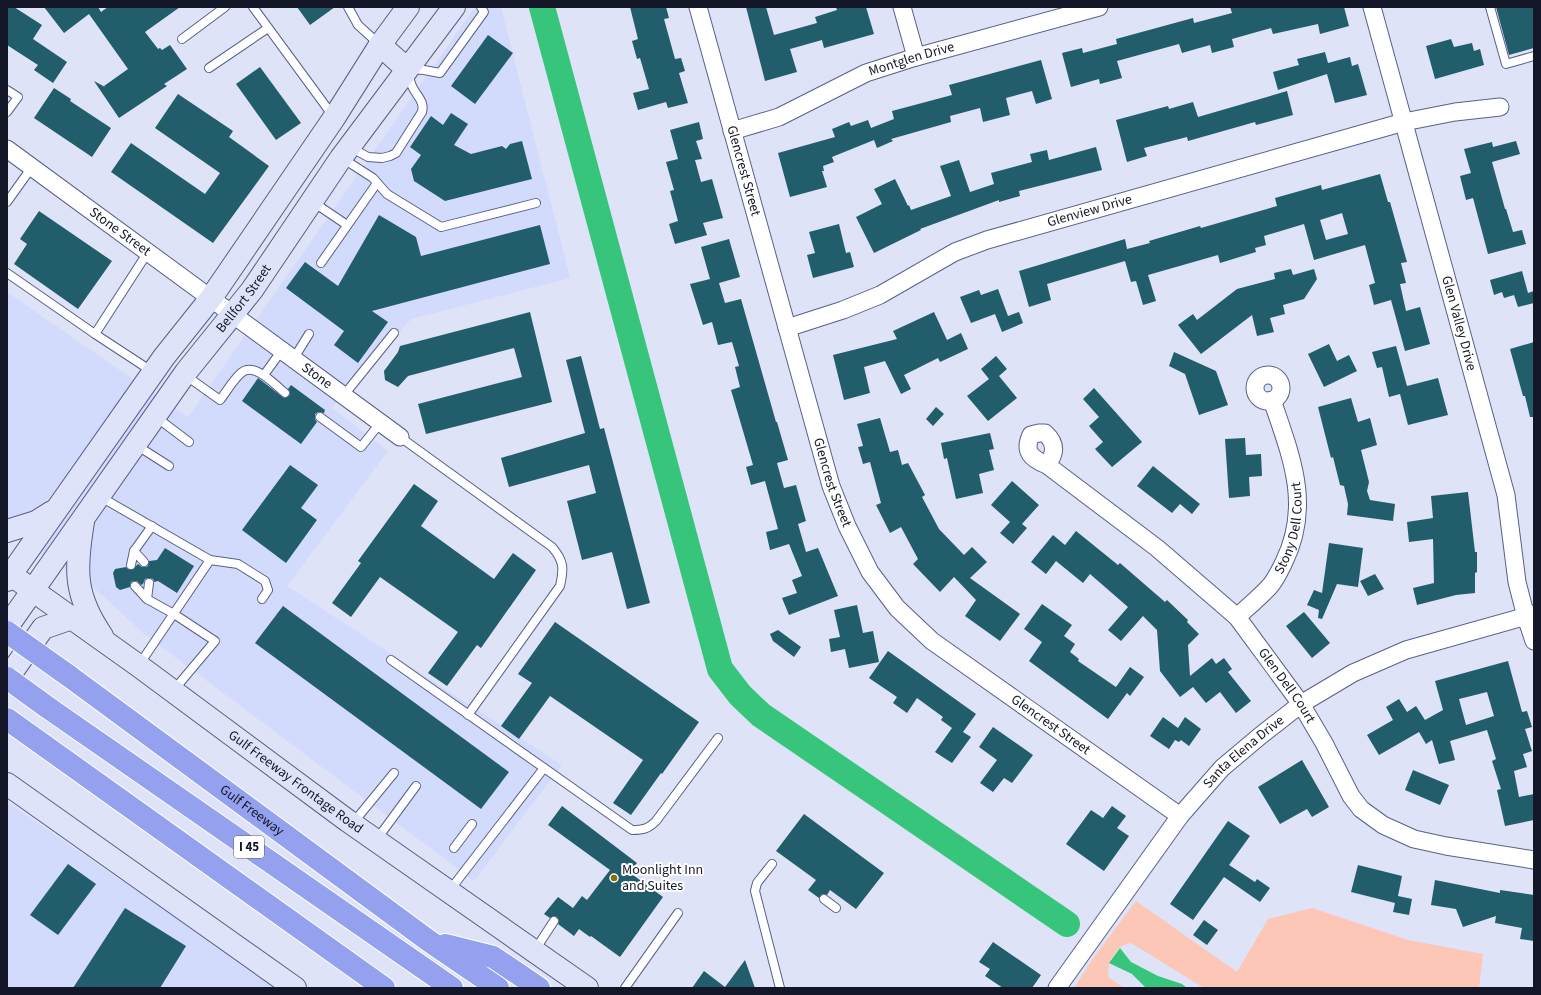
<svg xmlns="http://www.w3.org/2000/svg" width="1541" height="995" viewBox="0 0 1541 995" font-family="'Source Sans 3',sans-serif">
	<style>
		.built { fill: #d3dbfc }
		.green { fill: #fdc7b8 }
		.water { fill: #37c57c }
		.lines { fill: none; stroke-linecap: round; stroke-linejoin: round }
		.river { stroke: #37c57c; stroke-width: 26 }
		.building { fill: #215d6a; fill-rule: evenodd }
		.lane-casing { stroke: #586089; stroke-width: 10 }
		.street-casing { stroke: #586089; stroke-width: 19 }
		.secondary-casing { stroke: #586089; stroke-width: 24 }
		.highway-casing { stroke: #fff; stroke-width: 24 }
		.lane { stroke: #fff; stroke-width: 8 }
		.street { stroke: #fff; stroke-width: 17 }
		.secondary { stroke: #dfe3fa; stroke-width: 22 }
		.highway { stroke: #93a1ee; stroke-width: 22 }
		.highway-bridge-casing { stroke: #fff; stroke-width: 24; stroke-linecap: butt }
		.highway-bridge { stroke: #93a1ee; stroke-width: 22 }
		.poi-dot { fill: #84700f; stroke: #fff; stroke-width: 1.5 }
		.labels { text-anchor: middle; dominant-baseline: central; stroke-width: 4; stroke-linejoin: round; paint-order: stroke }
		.shield { fill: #fff; stroke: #5a5d68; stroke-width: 1 }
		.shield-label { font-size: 13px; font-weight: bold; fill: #141727 }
		.street-label { font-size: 14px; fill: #141727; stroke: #fff }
		.poi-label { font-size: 14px; fill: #141727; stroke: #fff; text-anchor: start }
	</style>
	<rect width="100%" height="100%" fill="#dfe3f7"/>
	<g class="built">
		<path d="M475,7H501L570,278L411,319L332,408L388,451L287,586L562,765L474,881L144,634L93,587L7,533V292L188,417Z"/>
		<path d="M7,802L116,877L282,988H7Z"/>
	</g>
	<path class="green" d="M1136,901L1237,972L1268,919L1312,908L1408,940L1483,954L1479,988H1204L1131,943L1121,946L1113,956L1109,963L1108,977L1124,988H1074L1094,957Z"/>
	<path class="water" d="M1120,948L1131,962L1158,976L1182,984L1187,988H1146L1132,974L1109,963Z"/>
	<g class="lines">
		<path class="river" d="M542,7L720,669L740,695L761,715L1067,924"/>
	</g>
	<g class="building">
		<path d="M7,7H14L42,25L33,39L67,62L53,83L34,70L38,65L7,45Z"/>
		<path d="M44,7H98L101,12L108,7H180L145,32L158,49L160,48L162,50L170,45L187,69L164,84L167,86L119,118L94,81L105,87L104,86L128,69L89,14L64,33Z"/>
		<path d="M297,7H335L310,25Z"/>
		<path d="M630,7H666L669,18L664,19L675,59L681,58L685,71L679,73L688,103L668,108L666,102L638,110L633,93L649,89L640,58L637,59L632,41L638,39Z"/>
		<path d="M746,7H766L774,35L817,23L815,17L837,10L836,7H866L874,34L824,48L822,40L790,49L797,72L765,81Z"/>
		<path d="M1230,7H1344L1349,26L1320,34L1318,24L1273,34L1271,28L1232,39L1234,47L1212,53L1210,45L1182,53L1179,44L1117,61L1122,78L1100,84L1099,79L1071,87L1062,53L1082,48L1083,53L1117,44L1116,39L1193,18L1194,23L1232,13Z"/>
		<path d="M1496,7H1534V48L1509,55Z"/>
		<path d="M488,35L513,53L475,104L451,86Z"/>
		<path d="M1451,39L1454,47L1472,43L1474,51L1480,49L1484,65L1435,79L1426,46Z"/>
		<path d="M1325,52L1328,63L1350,57L1352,66L1358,64L1367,95L1335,103L1327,74L1278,90L1273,72L1299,65L1297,59Z"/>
		<path d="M1041,60L1052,99L1036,104L1032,91L1006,98L1010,115L983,122L980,108L950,116L951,122L891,139L893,141L877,148L874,140L832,157L834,162L823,166L824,171H822L827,187L790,197L778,153L835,137L832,129L849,122L851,126L868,120L871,128L894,119L892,111L952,95L949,85Z"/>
		<path d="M260,67L301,123L276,140L236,84Z"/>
		<path d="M54,88L71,99L70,101L111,128L92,157L34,118Z"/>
		<path d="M1287,91L1293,115L1256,125L1255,122L1188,141L1187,137L1144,148L1147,156L1127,162L1116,120L1168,106L1169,109L1193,102L1198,117Z"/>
		<path d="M178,94L233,131L229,137L269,166L213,243L111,172L131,143L205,194L220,173L155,128Z"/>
		<path d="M451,113L468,124L454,145L471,154L502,146L506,149L510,144L522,141L532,179L445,201L414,181L411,169L421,155L410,147L431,116L443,125Z"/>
		<path d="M699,122L703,139L696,141L702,159L695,160L701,182L712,179L723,218L703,223L707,235L675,244L669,224L678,221L670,191L674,190L666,162L678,159L670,130Z"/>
		<path d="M1516,141L1520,154L1492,162L1505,209H1506L1513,232L1522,230L1526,244L1488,254L1473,198L1466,200L1460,176L1471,173L1464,149L1492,142L1493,147Z"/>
		<path d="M1096,147L1102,170L1019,191L1020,196L999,202V200L920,229L921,230L874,253L856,217L882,204L874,189L895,179L908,206L909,205L911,210L951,196L940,166L959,160L970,192L994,184L991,173L1032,162L1030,154L1047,150L1049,160Z"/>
		<path d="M1380,174L1388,202H1390L1407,262L1401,263L1406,283L1400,284L1406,311L1420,307L1430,344L1405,351L1391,300L1374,305L1369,285L1375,283L1365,245L1314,260L1304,224L1264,236L1266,245L1255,248L1256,252L1220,263L1218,255L1148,275L1156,301L1143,305L1136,281L1131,282L1125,261L1047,284L1051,300L1029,307L1019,271L1125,239L1127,249L1150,243L1149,241L1200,226L1201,228L1277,206L1275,198L1321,185L1322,190ZM1342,213L1348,234L1326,240L1320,220Z"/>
		<path d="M39,211L112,261L78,309L14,264L27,244L20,239Z"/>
		<path d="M379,215L416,237L421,256L540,225L550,264L372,311L388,322L358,363L334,345L344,331L286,288L305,262L338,286Z"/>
		<path d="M839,224L846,253L850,252L854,267L813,278L807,255L815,253L809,232Z"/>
		<path d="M729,239L740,277L719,283L725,303L741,299L776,422H777L788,460L777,463L784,488L796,485L806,521L798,524L806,552L818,548L838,596L789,615L782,598L797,593L792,580L802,576L789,544L770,550L766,532L778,529L765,481L751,485L746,467L753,465L731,390L740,387L735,367L739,366L732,342L718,345L712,322L703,325L690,284L710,279L701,247Z"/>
		<path d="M1291,269L1293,275L1314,269L1317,279L1304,299L1283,305L1285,314L1270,318L1274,332L1257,336L1252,315L1201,354L1178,325L1193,314L1197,320L1237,289L1275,279L1274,273Z"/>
		<path d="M1522,271L1528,293L1534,291V303L1518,307L1514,295L1504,298L1502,292L1494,295L1490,280Z"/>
		<path d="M998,289L1008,316L1019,312L1023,323L1002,332L995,314L971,323L960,297L979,290L981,295Z"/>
		<path d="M530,312L552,402L426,434L418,404L522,377L514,348L408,376L398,387L385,380L384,371L398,352L400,346Z"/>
		<path d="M934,312L947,340L961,333L968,349L940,362L938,358L904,375L911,389L901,394L885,361L864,367L870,393L844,400L833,355L897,339L893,331Z"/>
		<path d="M1534,342V417H1530L1525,396H1523L1510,349Z"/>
		<path d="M1329,344L1337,361L1349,355L1357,371L1324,387L1308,354Z"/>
		<path d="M1396,346L1407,386L1438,378L1448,415L1408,425L1400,394L1389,397L1382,367L1377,368L1372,352Z"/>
		<path d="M1174,352L1216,371L1228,405L1199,415L1185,374L1169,366Z"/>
		<path d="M581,356L600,429L604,428L650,603L627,609L612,552L582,560L567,501L596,493L589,465L509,487L501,458L585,433L566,360Z"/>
		<path d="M996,356L1007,369L999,376L1017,398L988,421L967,396L989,379L981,369Z"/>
		<path d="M258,378L284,398L289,396L290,392L288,389L291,385L325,410L324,413L318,412L315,414V419L317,422L301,444L242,401Z"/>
		<path d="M1094,388L1142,442L1112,467L1095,449L1103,442L1089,426L1099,417L1083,399Z"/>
		<path d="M1351,398L1358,422L1370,418L1377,445L1361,450L1369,482L1367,491L1370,500L1395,504L1393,521L1347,515L1348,504L1344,486L1340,485L1333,457L1331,458L1318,407Z"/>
		<path d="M936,407L944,414L933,426L926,419Z"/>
		<path d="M880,418L890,452L898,450L902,465L908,463L925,495L922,497L939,529L964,555L972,547L987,562L970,578L1020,614L1000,641L965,616L976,600L954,577L940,592L913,564L918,559L901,527L890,533L876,505L881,503L870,462L863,464L858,447L863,446L857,424Z"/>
		<path d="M990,433L994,449L989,450L994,470L979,474L983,493L956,499L947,458L944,459L941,443Z"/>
		<path d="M1245,438L1246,455L1261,454L1262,476L1249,477L1250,496L1229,498L1225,439Z"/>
		<path d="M290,465L318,485L301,508L317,520L286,563L242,530Z"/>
		<path d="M1153,466L1200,504L1192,514L1180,504L1172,513L1137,486Z"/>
		<path d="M1012,481L1039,505L1022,524L1027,528L1013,544L1000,533L1010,522L991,505Z"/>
		<path d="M414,484L438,501L421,526L494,579L513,553L536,570L481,648L477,645L447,686L428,673L458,632L380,577L351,617L332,603L361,563L358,561Z"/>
		<path d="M1468,492L1475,552H1477V572L1475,573V593L1456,595L1417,605L1413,588L1434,583L1433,539L1409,542L1407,522L1433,518L1431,496Z"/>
		<path d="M1076,531L1118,565L1120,563L1165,602L1167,600L1188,620L1187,622L1199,634L1188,645L1190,676L1212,658L1216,664L1224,658L1232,669L1228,672L1251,701L1236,713L1220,692L1206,703L1193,687L1180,697L1160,671L1157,630L1143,616L1121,641L1108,630L1128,607L1090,574L1083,583L1056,561L1046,574L1031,562L1053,535L1065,545Z"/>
		<path d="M1329,543L1363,548L1358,587L1337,584L1322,619L1318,618L1319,610L1307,605L1314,590L1322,593Z"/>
		<path d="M165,548L194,566L177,593L158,581L154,582L153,579L149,578L145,579L143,584L141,585L137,581H134L131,582L130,587L120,590L116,587L113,573L115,569L126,567L128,569L132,570L138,564L142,567H146L148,566L149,561L157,560Z"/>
		<path d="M1375,574L1384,589L1368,596L1360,581Z"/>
		<path d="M1042,604L1072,625L1064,636L1075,644L1070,652L1079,659L1078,661L1116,687L1130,667L1144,677L1130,696L1127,693L1108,719L1029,661L1042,642L1024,629Z"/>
		<path d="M857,605L863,633L873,631L879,662L849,668L845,649L831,652L829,639L840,637L834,610Z"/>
		<path d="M283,606L509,772L481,809L255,643Z"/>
		<path d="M1304,612L1330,643L1312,658L1286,626Z"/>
		<path d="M555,622L699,722L662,774L661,773L631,815L613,803L643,760L550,696L519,739L501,726L532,683L518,674Z"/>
		<path d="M778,630L801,647L794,657L773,641L770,634Z"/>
		<path d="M888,651L976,714L963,732L971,737L952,763L935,752L952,728L941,720L943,717L917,698L907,713L893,703L897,697L869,678Z"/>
		<path d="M1508,661L1522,712L1527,711L1532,727L1525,729L1532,751L1523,754L1527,767L1514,771L1519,797L1534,794V820L1505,826L1497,790L1501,789L1492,761L1496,759L1487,730L1450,741L1455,760L1439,764L1432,740L1426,744L1419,732L1379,755L1367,735L1393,720L1386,707L1399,699L1407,712L1416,706L1425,720L1443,710L1435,681ZM1487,692L1494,716L1466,725L1459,699Z"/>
		<path d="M1163,717L1178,728L1185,717L1201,729L1189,746L1181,740L1179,742L1175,740L1169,749L1150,736Z"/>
		<path d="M993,727L1033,755L1012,783L1004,778L993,792L980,783L997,760L979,747Z"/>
		<path d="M1302,760L1329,807L1312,817L1307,809L1280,824L1258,787Z"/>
		<path d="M1413,770L1449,785L1440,805L1405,790Z"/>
		<path d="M562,806L637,863L629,872L663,897L620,957L591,936L590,937L579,929L574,936L558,924L559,921L557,917L554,916L550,918L544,914L558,897L573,908L582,896L587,900L610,870L548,825Z"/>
		<path d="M1112,806L1126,816L1117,828L1129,836L1104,871L1066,844L1091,810L1103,818Z"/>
		<path d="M804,814L884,873L856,909L830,890L827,895L822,894L819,898L808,890L816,880L776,851Z"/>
		<path d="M1228,821L1250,836L1229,865L1255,882L1257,879L1270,888L1260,902L1224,877L1193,920L1170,904Z"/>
		<path d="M68,864L96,884L58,935L30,915Z"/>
		<path d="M1358,865L1402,876L1398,896L1412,899L1409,915L1393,912L1395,903L1351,892Z"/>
		<path d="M1435,880L1500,893V890L1534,895V941L1520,939L1522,928L1495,923L1496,916L1463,927L1456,909L1431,905Z"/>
		<path d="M125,908L186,946L160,988H73Z"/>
		<path d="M1204,920L1218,930L1207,945L1193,935Z"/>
		<path d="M993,942L1041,975L1032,988H1003L985,976L990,969L979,962Z"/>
		<path d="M745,960L755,988H692L704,971L725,987Z"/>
	</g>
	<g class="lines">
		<g class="lane-casing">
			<g id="lane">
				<path d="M253,7L333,116"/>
				<path d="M348,7L358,25L379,44"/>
				<path d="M1490,7L1506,64L1534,56"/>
				<path d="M182,39L225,7"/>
				<path d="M209,68L268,28"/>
				<path d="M7,90L18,97L7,112"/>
				<path d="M350,147L368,157L382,158L390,156L396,153L422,112C425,102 417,96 413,88C410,83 409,75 407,69L424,70L440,73L484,12L481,7"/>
				<path d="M342,158L373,178L387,194L441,227L536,203"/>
				<path d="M7,202L32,167"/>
				<path d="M313,202L347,225"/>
				<path d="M148,252L95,334L153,372"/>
				<path d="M321,263L377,183"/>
				<path d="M7,273L95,334"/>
				<path d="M294,358L309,334"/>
				<path d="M185,375L220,400C227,391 233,380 241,373C254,361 275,385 285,393"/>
				<path d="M264,375L282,350"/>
				<path d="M344,395L394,333"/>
				<path d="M156,417L189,442"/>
				<path d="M320,417L361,447L381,422"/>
				<path d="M400,437L552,547C564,561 564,568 560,586L468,715"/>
				<path d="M136,445L169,466"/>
				<path d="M99,496L210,560L238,564L265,581L268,590L262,599"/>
				<path d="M134,551L152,526"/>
				<path d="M131,565L134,551L144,562"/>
				<path d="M135,586L147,599L149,583"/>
				<path d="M147,599L174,614L215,641L173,691"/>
				<path d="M391,660L632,830C643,830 648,829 656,821L718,738"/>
				<path d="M139,665L210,560"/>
				<path d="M353,823L394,773"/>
				<path d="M377,839L416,786"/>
				<path d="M454,848L472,824"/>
				<path d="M772,864L757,883L755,891L780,988"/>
				<path d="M450,890L544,768"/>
				<path d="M824,899L836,908"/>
				<path d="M535,950L554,921"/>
				<path d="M625,988L678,913"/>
			</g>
		</g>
		<g class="street-casing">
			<g id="street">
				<path id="s1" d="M698,7L831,486L847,526L870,572L897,608L932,641L1180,816"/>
				<path d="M902,7L916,57"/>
				<path id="s2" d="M1372,7L1506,495L1517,582L1526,617L1534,641"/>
				<path id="s3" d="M732,131L779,117L866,73L916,57L1099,7"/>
				<path id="s4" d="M7,149L400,437"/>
				<path id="s5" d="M787,328L843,310L880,295L955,252L987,240L1404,122L1455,112L1500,107"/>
				<circle cx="1268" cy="388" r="13"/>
				<path id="s6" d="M1047,465C1056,453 1056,443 1045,433H1039L1031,435C1023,452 1032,459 1047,465L1157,548L1237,617L1301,704L1324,743L1351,796L1361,809L1383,825L1414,839L1446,846L1534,860"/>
				<path id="s7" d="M1237,617C1248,607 1260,597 1270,586C1276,579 1280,570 1284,562C1312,505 1291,456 1272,400"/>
				<path id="s8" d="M1057,988L1180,816L1222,768L1260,736L1301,704L1353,673L1406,650L1534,614"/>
			</g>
		</g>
		<g class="secondary-casing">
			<g id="secondary">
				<path d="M380,45L407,69"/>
				<path d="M83,522C75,570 74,595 102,636"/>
				<path d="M7,531L36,522L52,512"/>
				<path id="s9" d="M7,572L139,666L348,821L587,988"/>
				<path d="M7,580L164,357L211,298L334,118L380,45L408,7"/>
				<path id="s10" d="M7,627L186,372L252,290L341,158L454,7"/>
				<path d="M7,679L43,628L72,618"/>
				<path d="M7,784L295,988"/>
			</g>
		</g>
		<g class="highway-casing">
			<g id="highway">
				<path id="s11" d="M69,676L429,941L498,988"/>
				<path d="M47,707L452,988"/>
				<path d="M7,719L384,988"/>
				<path d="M445,945L493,957L539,988"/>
			</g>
		</g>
		<use href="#lane" class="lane"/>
		<use href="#street" class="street"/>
		<use href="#secondary" class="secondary"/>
		<use href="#highway" class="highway"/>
		<g class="highway-bridge-casing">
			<g id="highway-bridge">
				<path d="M7,632L69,676"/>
				<path d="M7,678L47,707"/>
			</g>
		</g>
		<use href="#highway-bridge" class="highway-bridge"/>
	</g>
	<circle class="poi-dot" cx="614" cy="878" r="4"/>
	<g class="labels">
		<rect class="shield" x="234" y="836" width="30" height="22" rx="3"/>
		<g class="shield-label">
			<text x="249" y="847">I 45</text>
		</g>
		<g class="street-label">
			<text stroke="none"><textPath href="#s3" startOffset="194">Montglen Drive</textPath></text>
			<text stroke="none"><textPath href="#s1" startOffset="170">Glencrest Street</textPath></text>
			<text stroke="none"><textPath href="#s5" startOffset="326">Glenview Drive</textPath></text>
			<text stroke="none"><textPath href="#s4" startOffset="140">Stone Street</textPath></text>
			<text stroke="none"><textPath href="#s10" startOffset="405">Bellfort Street</textPath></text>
			<text stroke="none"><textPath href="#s2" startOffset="328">Glen Valley Drive</textPath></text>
			<text stroke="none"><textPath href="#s4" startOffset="384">Stone</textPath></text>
			<text stroke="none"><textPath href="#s1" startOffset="494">Glencrest Street</textPath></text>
			<text stroke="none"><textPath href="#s7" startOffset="108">Stony Dell Court</textPath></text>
			<text stroke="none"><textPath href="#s6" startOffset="419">Glen Dell Court</textPath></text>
			<text stroke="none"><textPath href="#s1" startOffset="830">Glencrest Street</textPath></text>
			<text stroke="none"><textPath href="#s8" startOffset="302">Santa Elena Drive</textPath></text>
			<text stroke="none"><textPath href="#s9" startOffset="357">Gulf Freeway Frontage Road</textPath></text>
			<text stroke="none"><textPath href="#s11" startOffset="227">Gulf Freeway</textPath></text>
		</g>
		<g class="poi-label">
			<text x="622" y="870">Moonlight Inn<tspan x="622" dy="16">and Suites</tspan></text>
		</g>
	</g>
	<rect width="1541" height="995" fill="none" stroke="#141727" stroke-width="16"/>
</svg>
